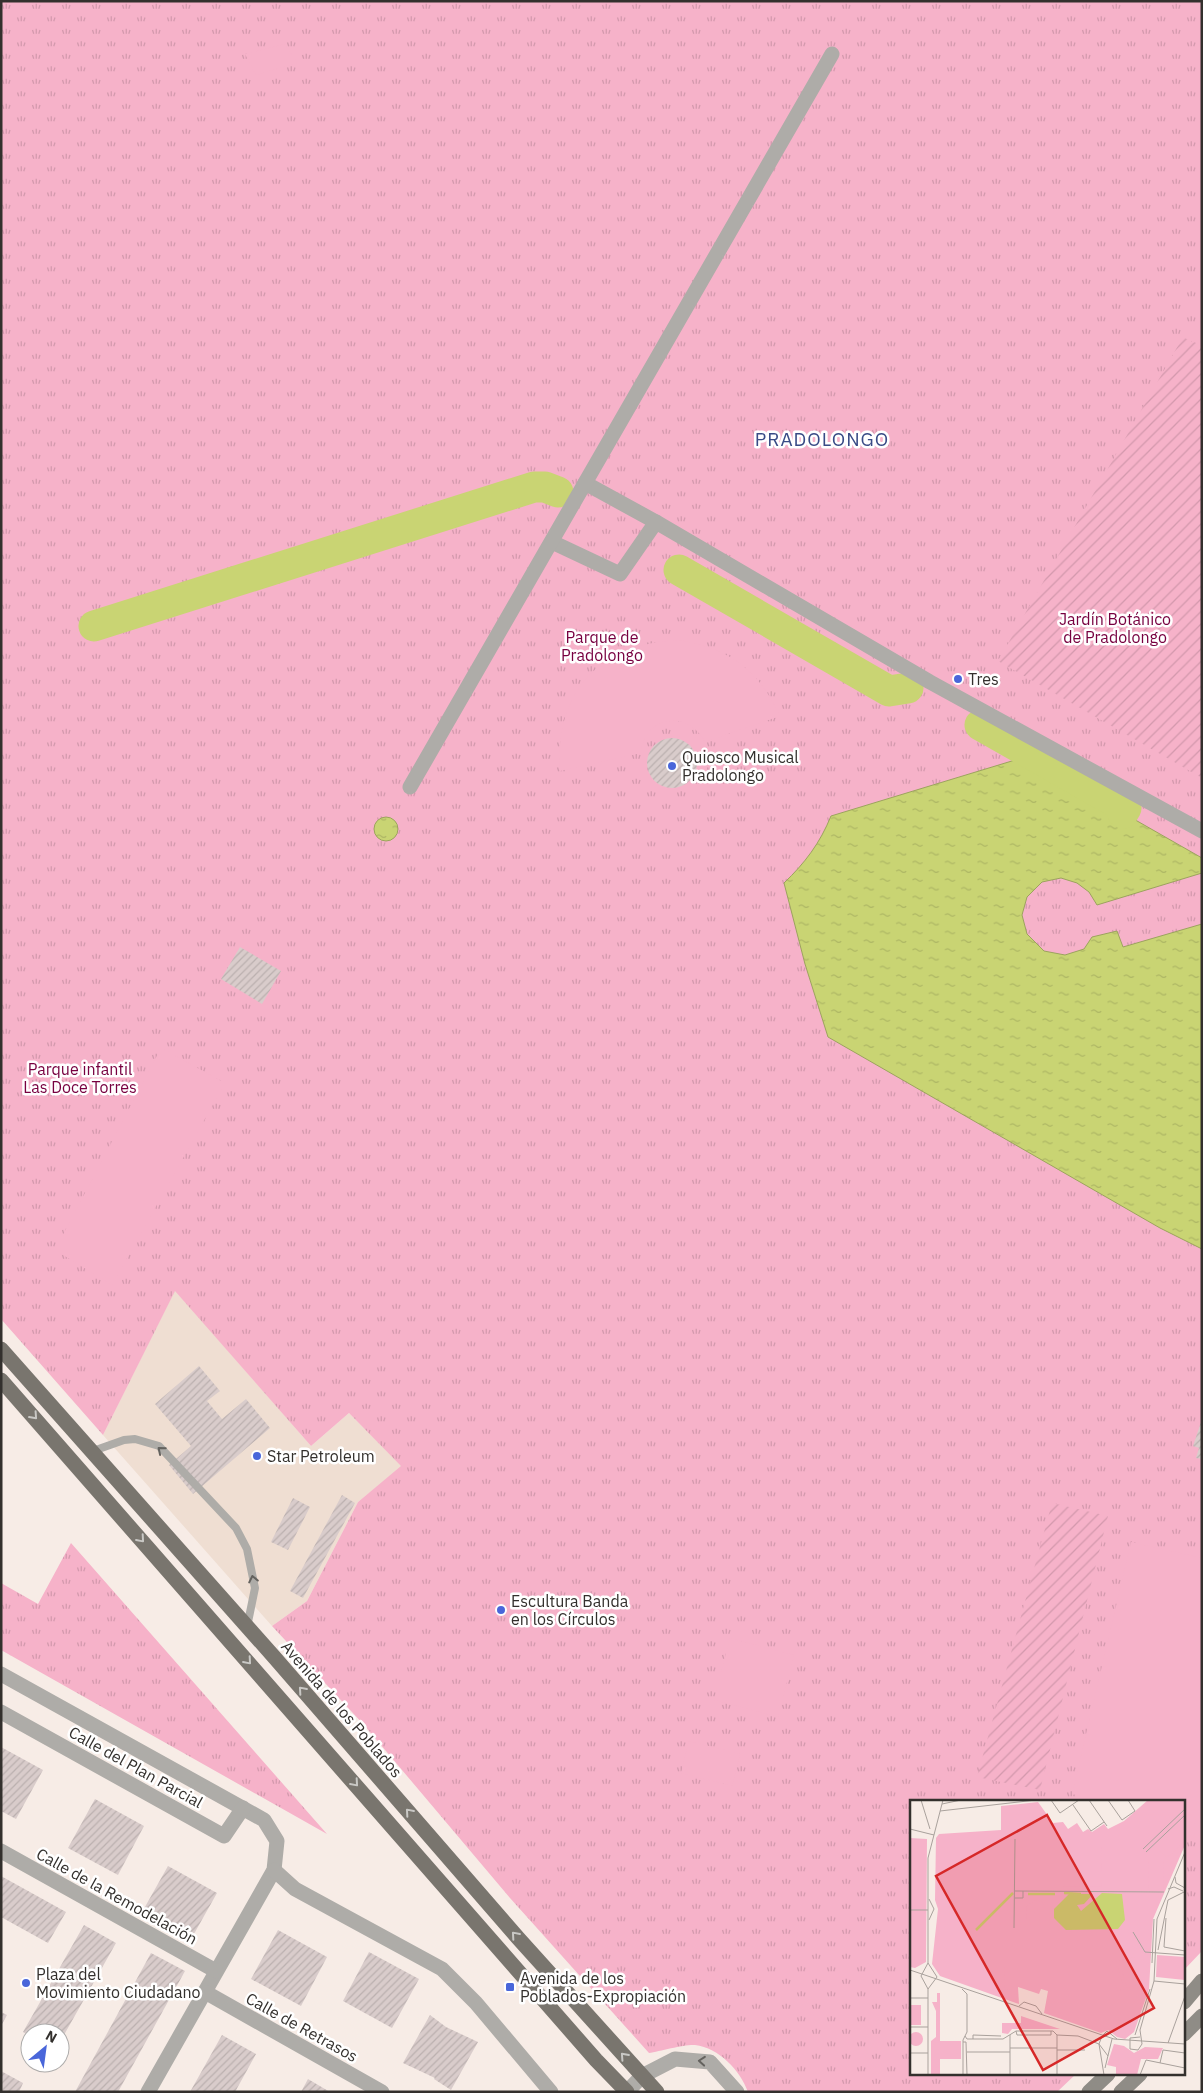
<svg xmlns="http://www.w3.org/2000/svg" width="1203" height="2093" viewBox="0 0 1203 2093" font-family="'IBM Plex Sans',sans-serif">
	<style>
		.built { fill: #efded2 }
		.park { fill: url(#park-tufts) }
		.garden { fill: url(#garden-furrows) }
		.pitch { fill: #f6b2c9 }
		.water { fill: url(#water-ripples); stroke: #9ca35e }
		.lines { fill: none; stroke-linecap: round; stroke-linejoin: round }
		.river { stroke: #c9d473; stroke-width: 31 }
		.building { fill: url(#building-hatch) }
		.lane { stroke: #aeaca8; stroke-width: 8 }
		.street { stroke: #aeaca8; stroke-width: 15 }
		.secondary { stroke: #8f8c86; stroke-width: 15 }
		.primary { stroke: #79756e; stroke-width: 15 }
		.oneway { stroke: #c9c8c5 }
		.oneway2 { stroke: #64625e }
		.poi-dot { fill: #4966da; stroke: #fff; stroke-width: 2 }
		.labels { text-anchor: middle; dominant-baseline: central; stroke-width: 5; stroke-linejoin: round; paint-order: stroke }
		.park-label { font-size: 16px; fill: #770040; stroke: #fff }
		.poi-label { font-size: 16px; fill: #33302d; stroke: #fff; text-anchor: start }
		.street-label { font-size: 16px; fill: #33302d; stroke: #fff }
		.quarter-label { font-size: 19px; letter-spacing: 1px; fill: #394b86; stroke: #fff }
		.inset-river { fill: none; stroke: #c9d473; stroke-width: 2.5 }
		.inset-road { fill: none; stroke: #a9a19c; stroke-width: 1 }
		.view { fill: #d62828; fill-opacity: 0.15; stroke: #d62828; stroke-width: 2.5 }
		.inset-edge { fill: none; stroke: #33302d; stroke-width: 2.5 }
	</style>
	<defs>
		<pattern id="park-tufts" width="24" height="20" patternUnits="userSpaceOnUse" patternTransform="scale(1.25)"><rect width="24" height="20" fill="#f6b2c9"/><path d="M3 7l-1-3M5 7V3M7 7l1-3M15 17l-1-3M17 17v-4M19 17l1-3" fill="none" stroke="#d399ad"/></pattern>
		<pattern id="garden-furrows" width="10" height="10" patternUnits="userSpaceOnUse" patternTransform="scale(1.25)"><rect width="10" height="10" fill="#f6b2c9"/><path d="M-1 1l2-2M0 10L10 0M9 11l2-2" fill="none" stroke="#d399ad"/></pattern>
		<pattern id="water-ripples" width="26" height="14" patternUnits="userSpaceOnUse" patternTransform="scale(1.25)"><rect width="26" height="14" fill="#c9d473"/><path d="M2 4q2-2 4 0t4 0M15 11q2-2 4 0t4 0" fill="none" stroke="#adb664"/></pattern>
		<pattern id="building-hatch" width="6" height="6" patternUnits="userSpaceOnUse" patternTransform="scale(1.25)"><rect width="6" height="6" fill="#d9cccb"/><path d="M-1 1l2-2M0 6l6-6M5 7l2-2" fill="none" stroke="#bbb0af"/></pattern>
	</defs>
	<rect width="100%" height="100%" fill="#f7ece6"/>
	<path class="built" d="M175,1290L311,1446L349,1413L402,1466L358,1502L307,1601L272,1626L103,1435Z"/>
	<g class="park">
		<path d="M1,1H1202V1951L1184,1970V1802H912V2074H1076L1057,2092H748C740,2070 719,2048 695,2045C686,2044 660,2051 649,2053L510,1898L364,1725L272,1626L307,1601L358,1502L401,1466L349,1413L311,1446L175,1291L103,1435L1,1319Z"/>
		<path d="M71,1543L327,1834L1,1650V1583L38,1604Z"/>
	</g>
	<g class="garden">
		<path d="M1183,337L1202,347V778L998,661Z"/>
		<path d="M1052,1503L1108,1516L1040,1790L977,1777Z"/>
	</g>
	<g class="pitch">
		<path d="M285,44L297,63L256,75L245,54Z"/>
		<path d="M678,640C729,648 758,669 780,716L705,742C688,709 644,716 641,753L560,771C555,692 599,644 678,640Z"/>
		<path d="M161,1048L225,1083L112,1285L55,1250Z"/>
		<path d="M1131,1542L1202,1558V1825L1184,1821V1802H1103L1072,1794Z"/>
		<path d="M730,1638L794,1655L778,1717L714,1700Z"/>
		<path d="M689,1741L740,1754L732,1786L681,1773Z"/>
	</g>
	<g class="water">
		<path d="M89,615C97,615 101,616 105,623L102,634L97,638Z"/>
		<path d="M1025,757L1202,858V873L1097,905L1089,892L1077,883L1061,878L1042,882L1027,897L1022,915L1027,934L1044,951L1065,955L1084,949L1092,937L1117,931L1123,947L1202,924V1249L1160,1228L828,1037L805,964L784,883C805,863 820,843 831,816Z"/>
		<circle cx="386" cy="829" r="12"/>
	</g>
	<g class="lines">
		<g class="river">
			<path d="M679,570L889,691L908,688"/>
			<path d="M94,626L534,487H545L558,492"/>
			<path d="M980,725L1126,808L1123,813"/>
		</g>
	</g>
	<g class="building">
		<circle cx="672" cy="763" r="25"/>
		<path d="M240,947L281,971L262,1004L221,979Z"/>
		<path d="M199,1366L220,1391L207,1401L222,1419L246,1399L270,1428L193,1494L169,1465L191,1446L155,1404Z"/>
		<path d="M1202,1419V1459L1196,1458L1199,1448L1193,1446Z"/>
		<path d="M342,1495L355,1503L303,1598L290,1591Z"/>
		<path d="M293,1498L310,1507L288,1550L271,1542Z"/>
		<path d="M1,1747L43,1770L16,1819L1,1811Z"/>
		<path d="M95,1799L144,1826L118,1875L68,1848Z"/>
		<path d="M168,1866L217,1893L190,1941L141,1914Z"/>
		<path d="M1,1876L66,1912L48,1943L1,1917Z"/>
		<path d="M84,1925L116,1943L60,2042V2033H30V2036L23,2032Z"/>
		<path d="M278,1930L327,1957L301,2006L251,1979Z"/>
		<path d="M369,1952L419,1979L392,2028L343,2001Z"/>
		<path d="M151,1953L185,1971L118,2092H75Z"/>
		<path d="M1,2012L7,2015L1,2026Z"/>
		<path d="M430,2015L446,2027L478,2042L451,2090L434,2079L435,2078L403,2063Z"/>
		<path d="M222,2035L256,2054L235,2092H190Z"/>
		<path d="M1,2071L23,2083L19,2092H1Z"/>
		<path d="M308,2079L330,2092H301Z"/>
	</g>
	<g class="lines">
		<path class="lane" d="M93,1451L124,1440L135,1439L159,1446L236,1528L247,1549L255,1588L247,1627"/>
		<g class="street">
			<path d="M585,483L656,522L930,682L1202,831"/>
			<path d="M552,542L620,574L656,522"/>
			<path d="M410,787L832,54"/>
			<path d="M1,1674L264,1820L277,1841L274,1870L148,2092"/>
			<path d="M1,1712L224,1836L243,1808"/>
			<path d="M1,1851L216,1971"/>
			<path d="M274,1870L295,1889L442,1969L476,2003L551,2092"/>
			<path d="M205,1992L382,2092"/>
			<path d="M627,2092L642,2076L675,2059L710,2062L737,2092"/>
		</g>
		<g class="secondary">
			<path d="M1184,2002L1202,1981"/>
			<path d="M1184,2034L1202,2016"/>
			<path d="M1089,2092L1108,2074"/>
			<path d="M1121,2092L1140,2074"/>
		</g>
		<g class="primary">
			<path d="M1,1349L275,1658L518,1938L657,2092"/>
			<path d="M1,1380L596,2060L627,2092"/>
		</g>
	</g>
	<defs><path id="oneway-chevron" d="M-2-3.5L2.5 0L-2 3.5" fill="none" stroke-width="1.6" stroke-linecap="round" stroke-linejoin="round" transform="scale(1.25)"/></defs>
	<g class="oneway">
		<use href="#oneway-chevron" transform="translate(34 1416) rotate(48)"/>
		<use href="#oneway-chevron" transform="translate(141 1539) rotate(49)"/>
		<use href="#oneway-chevron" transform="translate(248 1661) rotate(49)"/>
		<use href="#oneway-chevron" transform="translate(302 1690) rotate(-131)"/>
		<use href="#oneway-chevron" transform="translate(355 1783) rotate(49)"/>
		<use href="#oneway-chevron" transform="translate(409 1812) rotate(-131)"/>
		<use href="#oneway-chevron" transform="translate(515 1935) rotate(-131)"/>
		<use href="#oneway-chevron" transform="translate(624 2056) rotate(-132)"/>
	</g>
	<g class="oneway2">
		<use href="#oneway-chevron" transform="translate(161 1450) rotate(-140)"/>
		<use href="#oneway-chevron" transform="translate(253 1579) rotate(-102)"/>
		<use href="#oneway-chevron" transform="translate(702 2061) rotate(-175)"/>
	</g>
	<g class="poi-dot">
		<circle cx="958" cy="679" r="5"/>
		<circle cx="672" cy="766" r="5"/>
		<circle cx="257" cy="1456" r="5"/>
		<circle cx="501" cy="1610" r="5"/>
		<circle cx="26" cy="1983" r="5"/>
		<rect x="505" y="1982" width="10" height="10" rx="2.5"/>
	</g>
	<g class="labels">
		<g class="park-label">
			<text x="1115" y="619">Jardín Botánico<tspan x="1115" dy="18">de Pradolongo</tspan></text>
			<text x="602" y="637">Parque de<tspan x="602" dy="18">Pradolongo</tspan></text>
			<text x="80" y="1069">Parque infantil<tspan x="80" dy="18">Las Doce Torres</tspan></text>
		</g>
		<g class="poi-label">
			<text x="968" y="679">Tres</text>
			<text x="682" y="757">Quiosco Musical<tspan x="682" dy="18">Pradolongo</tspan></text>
			<text x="267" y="1456">Star Petroleum</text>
			<text x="511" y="1601">Escultura Banda<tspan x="511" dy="18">en los Círculos</tspan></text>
			<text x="36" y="1974">Plaza del<tspan x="36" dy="18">Movimiento Ciudadano</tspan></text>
			<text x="520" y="1978">Avenida de los<tspan x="520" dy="18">Poblados-Expropiación</tspan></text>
		</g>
		<g class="street-label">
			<text transform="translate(342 1709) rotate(49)">Avenida de los Poblados</text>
			<text transform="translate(136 1767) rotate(29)">Calle del Plan Parcial</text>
			<text transform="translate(117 1896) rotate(29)">Calle de la Remodelación</text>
			<text transform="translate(302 2027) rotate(29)">Calle de Retrasos</text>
		</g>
		<g class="quarter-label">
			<text x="822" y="439">PRADOLONGO</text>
		</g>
	</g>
	<g transform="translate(910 1800)">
		<rect width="275" height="275" fill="#f7ece6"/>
		<path d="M238,0H275V45L243,119L239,189L224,232L215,239L207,237L198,230L191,233L134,213L138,191L131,189L129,194L108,187L109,204L30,176L22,164L28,109L25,100L26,38L29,34L91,30V6L128,2L143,23L153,22L158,29L167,23L173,32L178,29L182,32L194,24L198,29L214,21ZM247,155L275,157V180L246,177ZM27,193H30V241H51V259H30V275H21V241L26,237V211L22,202H27ZM0,205H11V225H0ZM111,216L150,229H102L98,234L92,233V223H111ZM-1 239a7 7 0 1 1 14 0a7 7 0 1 1-14 0ZM204,244L214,246L224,253L235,247L253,248L248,259H231L227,275H206V267L197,265Z" fill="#f6b2c9"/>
		<path d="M152,47H192L191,87L152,86ZM206,160L214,189L207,191L200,162Z" fill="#f6b2c9"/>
		<path d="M266,27L275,36V41L257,58L246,47ZM0,38L17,39L16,162L5,168L0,167ZM239,61H254L253,89H238ZM126,100L135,103L117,119L116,106ZM225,157L232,183L217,188L209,161ZM94,165H102V190L95,189Z" fill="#f6b2c9"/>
		<path d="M192,93L212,94L215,120L208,129L156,130L144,118V109L159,94H183L174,104L167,105L171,111Z" fill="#c9d473"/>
		<path class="inset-river" d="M154,93L171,94M118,94H145M66,130L103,93"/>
		<path class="inset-road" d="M11,0L20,29M141,0L150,13L169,0M179,0L197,26M198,0L212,20L225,11L218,0M32,4L51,0M163,5L181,31L194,22M30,11L126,0M0,29L24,35M233,49L275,9M236,52L275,15M265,77L266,83L275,88M258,89L264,87L273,91M105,91L254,92M105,98H113V91M0,110H18M256,118L254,147L275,151M19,120L24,109L19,99M104,128L105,39M223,132L235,152L275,155M248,150L258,100L274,92M242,163L244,119M0,170L204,239L275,244M244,181L275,184M18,189L27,177L18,163M52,189L57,194V232L53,240V275M0,198H18M109,206L114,202L126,206L132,214M0,227H18M106,231L107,235H141V231M100,235V275M147,235L168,236L189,244L198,256M225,235L240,189M55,236L57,239H93L106,231H143L147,235M230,237L220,238V249L228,250L232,244L230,230L244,181L247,119L275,52M63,239V235L91,236M53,242H56L57,275M258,243L275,196M100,248H147M147,250H175M57,252H100M0,253H18M250,263L253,250L275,253M195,268L202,239M18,275V189L11,176L18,163V58L33,0M147,275V235M194,275L189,244L192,236L197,231L207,239M230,275L236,260L275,268"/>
		<path class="view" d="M137,15L244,208L133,270L26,76Z"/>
		<rect width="275" height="275" class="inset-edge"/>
	</g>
	<rect width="1203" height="2093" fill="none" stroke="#33302d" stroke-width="5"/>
	<g transform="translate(45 2048) rotate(29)"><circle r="24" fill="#ffffff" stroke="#adacab"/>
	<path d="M0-4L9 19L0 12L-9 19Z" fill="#4966da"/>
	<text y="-8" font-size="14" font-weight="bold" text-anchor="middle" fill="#33302d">N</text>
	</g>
</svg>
